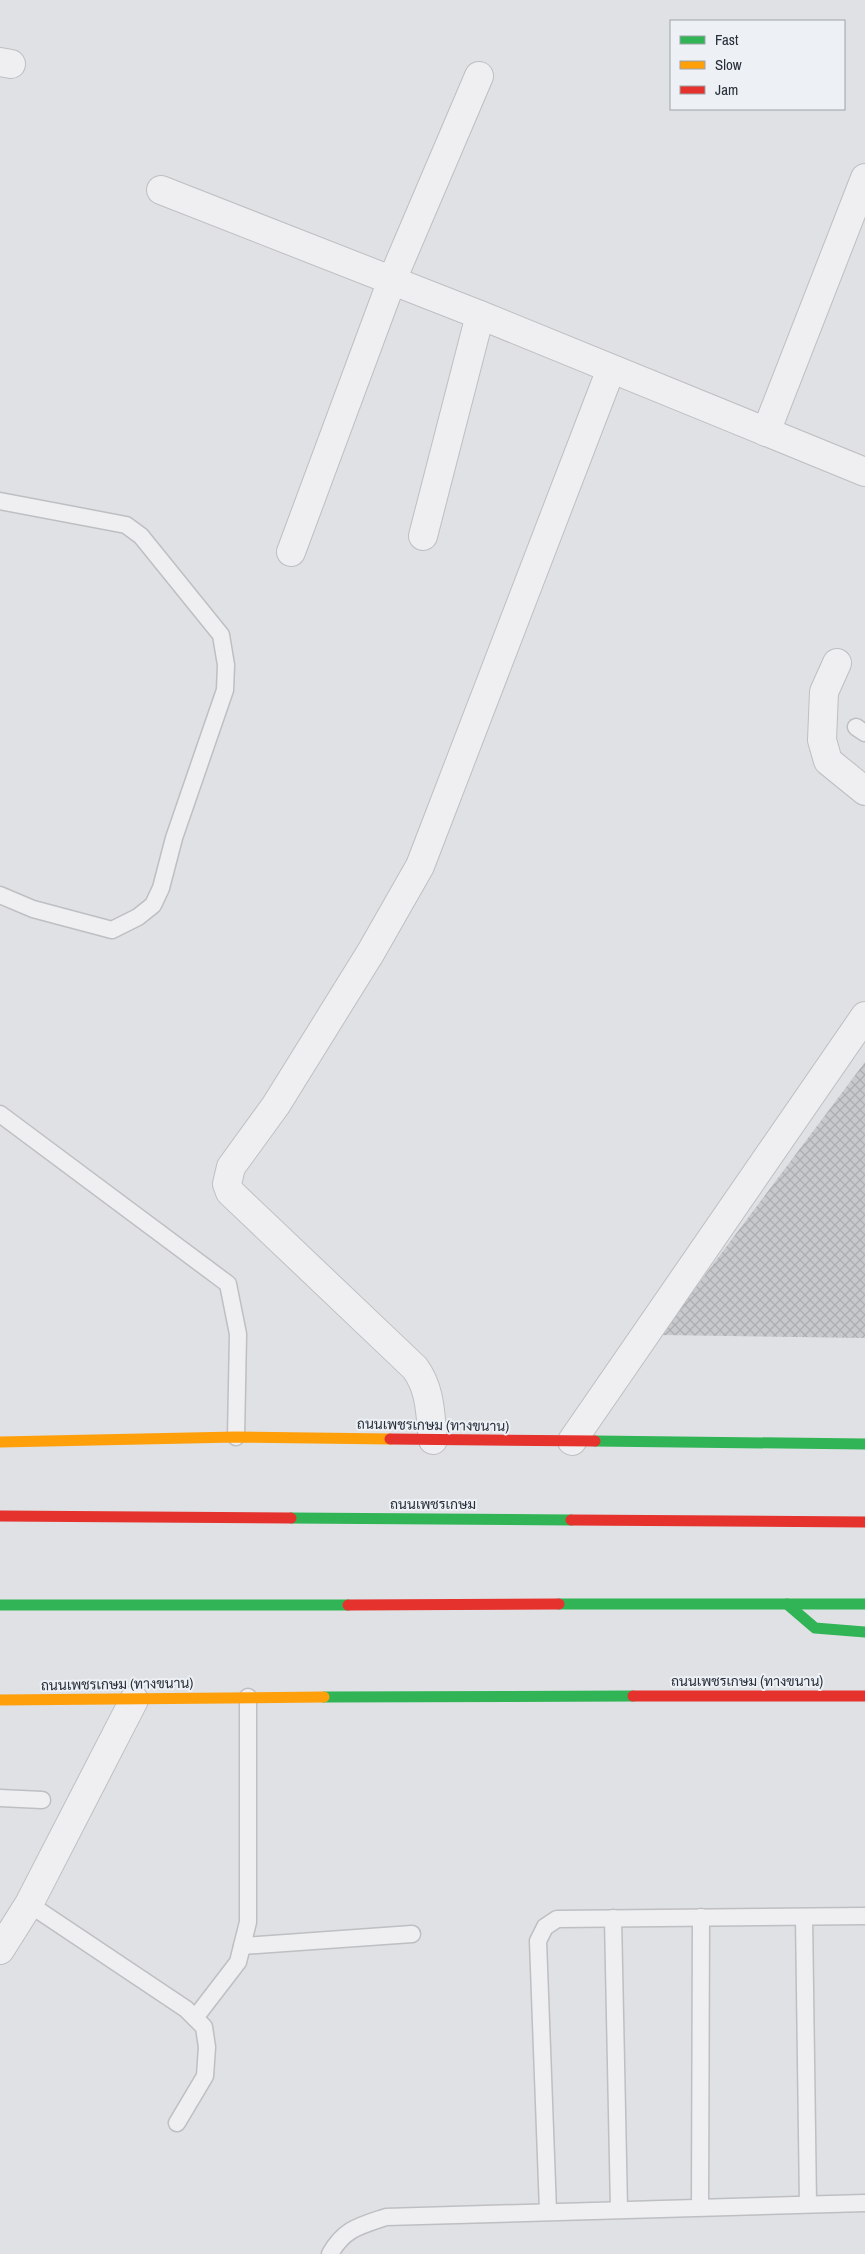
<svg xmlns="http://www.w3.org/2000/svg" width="865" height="2254" viewBox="0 0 865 2254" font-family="'Archivo Narrow',Sarabun,sans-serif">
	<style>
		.building { fill: url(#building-cross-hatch) }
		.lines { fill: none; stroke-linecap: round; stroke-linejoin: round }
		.lane-casing { stroke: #bdbfc2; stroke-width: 19 }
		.street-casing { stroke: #bdbfc2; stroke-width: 30 }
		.lane { stroke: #efeff1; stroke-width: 16 }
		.street { stroke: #efeff1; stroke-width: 28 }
		.fast { stroke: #30b455; stroke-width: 11 }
		.slow { stroke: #ff9f0a; stroke-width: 11 }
		.jam { stroke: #e5322d; stroke-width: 11 }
		.labels { text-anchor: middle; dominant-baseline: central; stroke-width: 4; stroke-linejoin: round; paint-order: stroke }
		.street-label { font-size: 14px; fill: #28303b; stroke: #edf0f4 }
	</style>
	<defs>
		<pattern id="building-cross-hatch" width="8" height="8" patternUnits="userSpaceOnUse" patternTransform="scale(1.25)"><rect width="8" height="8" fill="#c7c9cc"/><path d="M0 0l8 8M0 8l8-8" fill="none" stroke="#abadb0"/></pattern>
	</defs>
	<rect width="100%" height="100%" fill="#dfe1e4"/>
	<path class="building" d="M865,1062V1338L660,1335Z"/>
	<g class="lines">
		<g class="lane-casing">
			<g id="lane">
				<path d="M0,501L126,525L141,536L221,635L226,665L225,690L174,838L161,888L153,905L138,917L112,930L33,909L0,895"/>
				<path d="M856,727L865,733"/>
				<path d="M0,1114L228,1284L238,1334L236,1437"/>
				<path d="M0,1798L42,1800"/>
				<path d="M29,1904L186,2009L204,2027L207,2047L205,2076L177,2123"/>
				<path d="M804,1917L808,2204"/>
				<path d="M613,1918L619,2209"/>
				<path d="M242,1946L412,1934"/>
				<path d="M195,2018L238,1962L248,1922V1697"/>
				<path d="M700,2207L701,1917"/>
				<path d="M548,2211L538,1941L545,1927L557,1919L865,1916"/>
				<path d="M330,2254C344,2229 359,2226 386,2217L865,2203"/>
			</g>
		</g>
		<g class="street-casing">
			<g id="street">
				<path d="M0,62L11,64"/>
				<path d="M161,190L480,315L865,472"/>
				<path d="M766,432L865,178"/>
				<path d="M423,536L480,315"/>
				<path d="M291,552L392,280L479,76"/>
				<path d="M837,663L824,692L822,740L828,761L865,791"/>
				<path d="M433,1440C430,1414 431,1390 415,1368L230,1192L227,1184L231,1167L276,1105L371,952L420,866L611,369"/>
				<path d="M572,1441L865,1016"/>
				<path d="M0,1950L29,1904L134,1700"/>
			</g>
		</g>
		<use href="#lane" class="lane"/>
		<use href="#street" class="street"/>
		<g class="fast">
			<path d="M595,1441L865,1444"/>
			<path d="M291,1518L571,1520"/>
			<path d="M559,1604H865"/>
			<path d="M787,1604L815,1628L865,1632"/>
			<path d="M0,1605H348"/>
			<path d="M324,1697L633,1696"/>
		</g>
		<g class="slow">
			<path d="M0,1442L236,1437L390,1439"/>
			<path d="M0,1700L324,1697"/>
		</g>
		<g class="jam">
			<path d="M390,1439L595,1441"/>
			<path d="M0,1516L291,1518"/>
			<path d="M571,1520L865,1522"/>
			<path d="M348,1605L559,1604"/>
			<path d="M633,1696H865"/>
		</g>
	</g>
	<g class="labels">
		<g class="street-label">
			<text transform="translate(433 1425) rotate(1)">ถนนเพชรเกษม (ทางขนาน)</text>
			<text x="433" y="1504">ถนนเพชรเกษม</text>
			<text x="747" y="1681">ถนนเพชรเกษม (ทางขนาน)</text>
			<text transform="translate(117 1684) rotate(-1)">ถนนเพชรเกษม (ทางขนาน)</text>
		</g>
	</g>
	<rect x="670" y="20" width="175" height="90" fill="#edf0f4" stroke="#9ea3aa"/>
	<rect x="680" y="36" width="25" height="8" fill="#30b455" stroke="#9ea3aa"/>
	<text x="715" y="45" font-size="15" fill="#28303b">Fast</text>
	<rect x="680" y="61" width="25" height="8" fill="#ff9f0a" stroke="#9ea3aa"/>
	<text x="715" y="70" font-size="15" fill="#28303b">Slow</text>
	<rect x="680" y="86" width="25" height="8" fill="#e5322d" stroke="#9ea3aa"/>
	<text x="715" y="95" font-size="15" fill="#28303b">Jam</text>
</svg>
